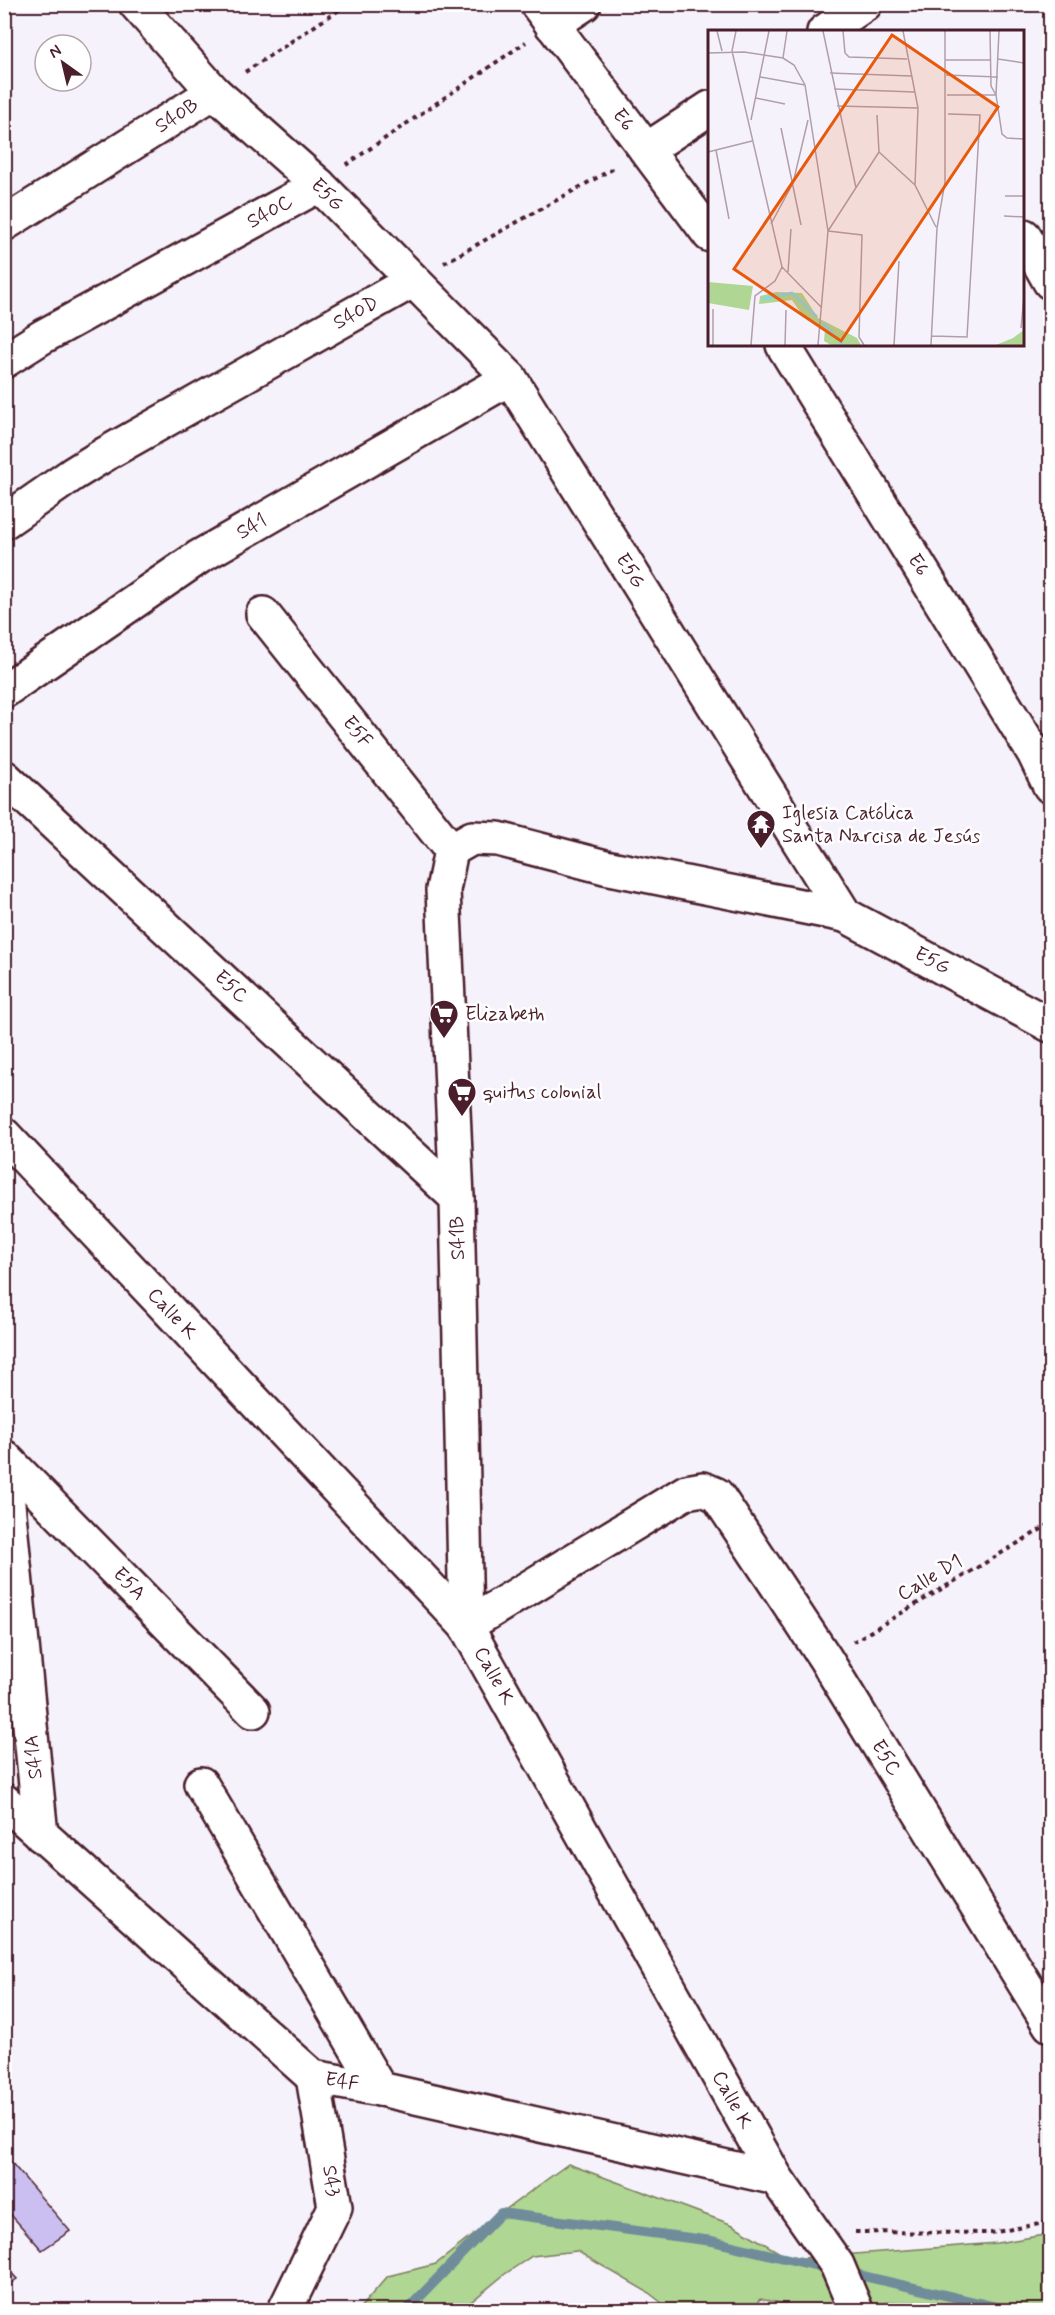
<svg xmlns="http://www.w3.org/2000/svg" width="1055" height="2315" viewBox="0 0 1055 2315" font-family="Mynerve,sans-serif">
	<style>
		.green { fill: #afd692; stroke: #7c7a5e; stroke-width: 1.5 }
		.lines { fill: none; stroke-linecap: round; stroke-linejoin: round }
		.stream { stroke: #6f8c9b; stroke-width: 10 }
		.building { fill: #cbbff1; stroke: #4a1f2b; stroke-width: 1.5 }
		.minor-casing { stroke: #4a1f2b; stroke-width: 38 }
		.path { stroke: #4a1f2b; stroke-width: 4; stroke-dasharray: 4.5 4.5; stroke-linecap: butt }
		.minor { stroke: #fff; stroke-width: 33 }
		.labels { text-anchor: middle; dominant-baseline: central; stroke-width: 5; stroke-linejoin: round; paint-order: stroke }
		.street-label { font-size: 20px; fill: #4a1f2b; stroke: #fff }
		.poi-label { font-size: 20px; fill: #4a1f2b; stroke: #fff; text-anchor: start }
		.inset-river { fill: none; stroke: #88d5e6; stroke-width: 3 }
		.inset-road { fill: none; stroke: #b19ea8; stroke-width: 1.5 }
		.view { fill: #e8590c; fill-opacity: 0.15; stroke: #e8590c; stroke-width: 3 }
		.inset-edge { fill: none; stroke: #4a1f2b; stroke-width: 3 }
	</style>
	<rect width="100%" height="100%" fill="#f5f2fc"/>
	<filter id="ink" filterUnits="userSpaceOnUse"><feTurbulence type="fractalNoise" baseFrequency=".0167" numOctaves="2"/><feDisplacementMap in="SourceGraphic" scale="12" xChannelSelector="R" yChannelSelector="G"/><feConvolveMatrix kernelMatrix="1 2 1 2 8 2 1 2 1" color-interpolation-filters="sRGB"/></filter>
	<g filter="url(#ink)">
		<path class="green" d="M568,2164L733,2225L790,2259L997,2243L1050,2234V2310H900L895,2302L812,2309L760,2299L751,2310H671L649,2293L577,2251L532,2256L505,2274L461,2310H358L388,2276L436,2264L501,2213Z"/>
		<g class="lines">
			<g class="stream">
				<path d="M846,2272L1009,2310"/>
				<path d="M407,2310L501,2213L712,2241L831,2269"/>
			</g>
		</g>
		<g class="building">
			<path d="M4,2154L70,2231L42,2250L4,2207Z"/>
			<path d="M4,2265L17,2279L4,2288Z"/>
		</g>
		<g class="lines">
			<g class="minor-casing">
				<g id="minor">
					<path d="M136,4L214,92L319,185L510,378L845,915L1050,1025"/>
					<path d="M537,4L710,235"/>
					<path d="M552,25L584,4"/>
					<path d="M824,32L865,4"/>
					<path d="M646,150L710,108"/>
					<path d="M4,224L214,92"/>
					<path d="M1024,236L1050,282"/>
					<path d="M783,345L1034,753L1050,786"/>
					<path d="M4,361L42,337L319,185"/>
					<path d="M4,522L73,474L107,453L412,281"/>
					<path d="M263,614L451,850"/>
					<path d="M4,691L199,557L510,378"/>
					<path d="M4,777L457,1198"/>
					<path d="M451,850L443,890L457,1198L466,1626"/>
					<path d="M451,850L472,838L498,839L605,867L845,915"/>
					<path d="M4,1135L466,1626L776,2178L837,2265L856,2310"/>
					<path d="M4,1457L253,1711"/>
					<path d="M4,1464L41,1835"/>
					<path d="M466,1626L686,1492L703,1489L717,1495L825,1658L1050,2025"/>
					<path d="M201,1784L380,2089"/>
					<path d="M4,1801L313,2077L380,2089L776,2178"/>
					<path d="M285,2310L335,2207L313,2077"/>
				</g>
			</g>
			<g class="path">
				<path d="M245,72L348,4"/>
				<path d="M346,165L526,42"/>
				<path d="M444,263L616,167"/>
				<path d="M853,1642L1050,1524"/>
				<path d="M855,2232L991,2233L1050,2222"/>
			</g>
			<use href="#minor" class="minor"/>
		</g>
	</g>
	<defs>
		<g id="temple-pin" transform="scale(1.5)"><path d="M0 17L-7.5 6A9.5 9.5 0 1 1 7.5 6Z" fill="#4a1f2b" stroke="#fff"/><path d="M0-6L5-2H3V0L6.5 2.5H4V6H1.5V3h-3V6H-4V2.5H-6.5L-3 0V-2H-5Z" fill="#fff"/></g>
		<g id="supermarket-pin" transform="scale(1.5)"><path d="M0 17L-7.5 6A9.5 9.5 0 1 1 7.5 6Z" fill="#4a1f2b" stroke="#fff"/><path d="M-6-5.5h2.5l.6 2H6L4.5 2H-2.5L-4.4-4H-6ZM-1.5 3.2a1.3 1.3 0 1 0 .1 0ZM3 3.2a1.3 1.3 0 1 0 .1 0Z" fill="#fff"/></g>
	</defs>
	<g fill-rule="evenodd">
		<use href="#temple-pin" x="761" y="824"/>
		<use href="#supermarket-pin" x="444" y="1014"/>
		<use href="#supermarket-pin" x="462" y="1092"/>
	</g>
	<g class="labels">
		<g class="street-label">
			<text transform="translate(177 116) rotate(-33)">S40B</text>
			<text transform="translate(623 120) rotate(53)">E6</text>
			<text transform="translate(327 195) rotate(45)">E5G</text>
			<text transform="translate(270 212) rotate(-29)">S40C</text>
			<text transform="translate(356 313) rotate(-29)">S40D</text>
			<text transform="translate(252 527) rotate(-30)">S41</text>
			<text transform="translate(918 565) rotate(58)">E6</text>
			<text transform="translate(630 571) rotate(58)">E5G</text>
			<text transform="translate(357 732) rotate(51)">E5F</text>
			<text transform="translate(932 961) rotate(28)">E5G</text>
			<text transform="translate(231 987) rotate(43)">E5C</text>
			<text transform="translate(458 1238) rotate(-91)">S41B</text>
			<text transform="translate(172 1314) rotate(47)">Calle K</text>
			<text transform="translate(930 1578) rotate(-31)">Calle D1</text>
			<text transform="translate(129 1584) rotate(46)">E5A</text>
			<text transform="translate(494 1676) rotate(61)">Calle K</text>
			<text transform="translate(34 1757) rotate(-96)">S41A</text>
			<text transform="translate(886 1758) rotate(58)">E5C</text>
			<text transform="translate(342 2082) rotate(10)">E4F</text>
			<text transform="translate(732 2100) rotate(61)">Calle K</text>
			<text transform="translate(331 2181) rotate(80)">S43</text>
		</g>
		<g class="poi-label">
			<text x="782" y="813">Iglesia Católica<tspan x="782" dy="23">Santa Narcisa de Jesús</tspan></text>
			<text x="465" y="1014">Elizabeth</text>
			<text x="483" y="1092">quitus colonial</text>
		</g>
	</g>
	<g transform="translate(708 30)">
		<rect width="316" height="316" fill="#f5f2fc"/>
		<path d="M0,252L45,256L41,280L0,273ZM68,262L94,263L110,288L149,308L153,315H123L116,311L117,299L95,286L84,270L51,274L52,266ZM316,300V315H288L305,308Z" fill="#afd692"/>
		<path class="inset-river" d="M54,269L84,263L109,287M115,293L135,315"/>
		<path class="inset-road" d="M9,1L14,21M115,1L148,158M135,1L137,23L141,27L199,29M195,1L210,78L207,155L228,197M282,1L283,56L288,65M291,1L288,65L294,104L299,108L316,109M24,21L74,237L114,278M24,21L28,1M0,23L36,22L75,28L86,35L97,55L120,201L110,315M75,28L79,1M290,29L316,33M237,30H282M122,43L203,46M238,45L290,47M52,47L97,55M126,59L206,62M239,65H288M48,68L77,74M129,76L210,78M169,85L171,122M43,90L61,1M73,98L93,195M8,120L21,189M0,122L44,111M171,122L207,155M316,142V210M297,166H316M296,186L316,187M63,194L85,153L100,90M120,201L154,205L151,307L156,315M120,201L171,122M80,242L83,199M313,298L316,266M224,306L259,307L272,85L240,84M5,315V279M43,315L47,266L67,251L74,237M77,315L78,280M186,315L191,231M223,315L229,198L237,152V1"/>
		<path class="view" d="M184,5L290,77L133,311L26,239Z"/>
		<rect width="316" height="316" class="inset-edge"/>
	</g>
	<rect width="1055" height="2315" fill="none" stroke="#fff" stroke-width="24"/>
	<rect x="12" y="12" width="1031" height="2291" fill="none" stroke="#4a1f2b" stroke-width="2" filter="url(#ink)"/>
	<g transform="translate(63 63) rotate(326)"><circle r="28" fill="#ffffff" stroke="#b7a5aa" stroke-width="1.5"/>
	<path d="M0-4.5L10 22L0 15L-10 22Z" fill="#4a1f2b"/>
	<text y="-9" font-size="16" font-weight="bold" text-anchor="middle" fill="#4a1f2b">N</text>
	</g>
</svg>
